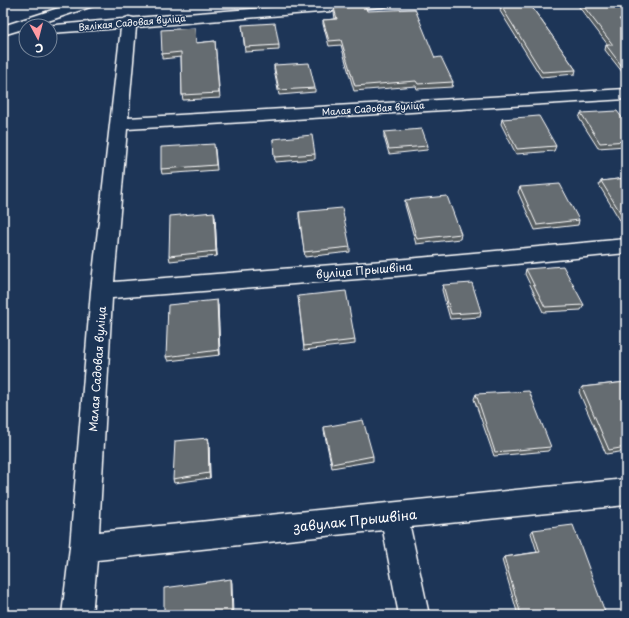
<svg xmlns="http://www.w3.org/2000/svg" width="629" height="618" viewBox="0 0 629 618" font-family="'Playpen Sans',sans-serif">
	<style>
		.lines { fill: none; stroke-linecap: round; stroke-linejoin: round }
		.minor-casing { stroke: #fff; stroke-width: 3 }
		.minor { fill: #1d3557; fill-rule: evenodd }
		.wall { fill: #575d61; stroke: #fff }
		.shaded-wall { fill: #474c4f; stroke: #fff }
		.building { fill: #656c71; stroke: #fff }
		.labels { text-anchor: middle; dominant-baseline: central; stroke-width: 3; stroke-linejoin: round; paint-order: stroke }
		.far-street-label { font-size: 9px; fill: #fff; stroke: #1d3557 }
		.street-label { font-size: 11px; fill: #fff; stroke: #1d3557 }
		.near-street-label { font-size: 13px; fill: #fff; stroke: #1d3557 }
	</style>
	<rect width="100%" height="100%" fill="#1d3557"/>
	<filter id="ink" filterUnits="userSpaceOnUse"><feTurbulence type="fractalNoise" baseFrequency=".025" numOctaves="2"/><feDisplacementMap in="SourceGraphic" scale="8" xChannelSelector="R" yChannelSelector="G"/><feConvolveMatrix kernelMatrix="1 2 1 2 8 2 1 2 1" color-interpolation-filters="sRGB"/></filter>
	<g filter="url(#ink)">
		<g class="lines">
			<g class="minor-casing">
				<g id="minor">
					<path d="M74,3H95L93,6L33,26H26V28L3,35V26Z"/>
					<path d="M328,3H389L387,6L382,7L136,27L128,118L626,89V99L127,129L114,282L396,260L626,239V253L396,276L112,298L99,532L626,479V505L410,527L429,615H399L383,530L97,560L92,615H62L70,547L91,291L121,28L50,33V26H45L123,19L129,17L134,18Z"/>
				</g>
			</g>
			<use href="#minor" class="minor"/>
		</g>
		<g class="wall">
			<path d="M503,3H529L576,70L575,74L541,77L500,11L501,6H505Z"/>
			<path d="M576,3H626V17H624L626,19L624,24H623L626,27V73H623L605,50L606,45H608Z"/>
			<path d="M334,8L367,11L435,58L453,82L452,87L417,89L416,86L354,91L341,45L329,46L323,24V20L335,19L334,12Z"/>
			<path d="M242,25L279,45V50L245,52Z"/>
			<path d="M215,41L220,98L183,100L182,95L181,57L162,59V54L196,43Z"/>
			<path d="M274,65L315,88V92L279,95L274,70Z"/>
			<path d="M581,113L626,123V146L598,148L579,118Z"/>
			<path d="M502,119L556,146L554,151L516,154L501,124Z"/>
			<path d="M384,132L428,146L427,150L389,154L384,137Z"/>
			<path d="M273,139L315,154V159L275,162Z"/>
			<path d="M215,149L217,170L162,174L161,169Z"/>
			<path d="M626,178V221L621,222L599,185L601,181Z"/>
			<path d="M520,187L579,220L578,225L535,230L518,192Z"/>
			<path d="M405,200L461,234L460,239L416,244L405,205Z"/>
			<path d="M299,212L350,247V252L305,257L299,217Z"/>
			<path d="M215,217L217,256L170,261L169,256Z"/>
			<path d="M526,269L584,305L581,310L543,312L525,274Z"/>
			<path d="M443,285L481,312L480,317L450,319L442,290Z"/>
			<path d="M298,296L355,340V344L304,350Z"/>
			<path d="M218,305L220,355L168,361L166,357Z"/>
			<path d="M626,382V451L606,454L579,392L582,387Z"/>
			<path d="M476,394L551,447L548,451L494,456L474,399Z"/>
			<path d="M324,427L373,456V461L332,468L324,431Z"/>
			<path d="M209,442L210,478L174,483L173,479Z"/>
			<path d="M533,530L605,612L602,615H518L502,560L504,557L537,552L531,533Z"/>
		</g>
		<g class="shaded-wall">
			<path d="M214,212L215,217L217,256L216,251Z"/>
			<path d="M217,300L218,305L220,355L219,350Z"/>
			<path d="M208,438L209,442L210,478L209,473Z"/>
			<path d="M231,579L232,583L233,615H232Z"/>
		</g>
		<g class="building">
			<path d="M507,3H529L576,70L542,72L501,6H509Z"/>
			<path d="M581,3H626V13H621L626,19H619L626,27V68L624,69L606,45H613Z"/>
			<path d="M365,5L367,11L415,9L435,58L441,57L453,82L418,84L416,81L355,86L341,40L329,41L323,20L337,19L334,8Z"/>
			<path d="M275,23L279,45L245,47L242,25Z"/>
			<path d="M195,28L196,43L215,41L219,93L182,95L181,52L162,54L161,30Z"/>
			<path d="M309,63L315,88L279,90L274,65Z"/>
			<path d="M617,111L626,123V141L600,143L581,113Z"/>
			<path d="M539,116L556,146L517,149L502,119Z"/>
			<path d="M422,129L428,146L389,149L384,132Z"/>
			<path d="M312,135L315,154L274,157L273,139Z"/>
			<path d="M214,144L216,165L161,169V147Z"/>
			<path d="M626,178V217H623L601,181Z"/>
			<path d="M560,184L579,220L537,225L520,187Z"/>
			<path d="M447,196L461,234L417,239L405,200Z"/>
			<path d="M342,208L350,247L304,252L299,212Z"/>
			<path d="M214,212L216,251L169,256L170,216Z"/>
			<path d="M563,266L584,305L545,307L526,269Z"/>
			<path d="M472,283L481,312L451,314L443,285Z"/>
			<path d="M346,291L355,340L304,346L298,296Z"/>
			<path d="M217,300L219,350L166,357L168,305Z"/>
			<path d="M626,382V447L609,450L582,387Z"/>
			<path d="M529,391L551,447L495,452L476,394Z"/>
			<path d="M363,420L373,456L332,464L324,427Z"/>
			<path d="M208,438L209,473L173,479L175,441Z"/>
			<path d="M573,525L605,612L581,615H521L504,557L540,552L533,530Z"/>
			<path d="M231,579L232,615H164V588Z"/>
		</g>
	</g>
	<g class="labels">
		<g class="far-street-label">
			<text transform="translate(132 22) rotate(-5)">Вялікая Садовая вуліца</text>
			<text transform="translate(373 108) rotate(-4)">Малая Садовая вуліца</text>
		</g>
		<g class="street-label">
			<text transform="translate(364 270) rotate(-5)">вуліца Прышвіна</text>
			<text transform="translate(97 369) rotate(-86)">Малая Садовая вуліца</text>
		</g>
		<g class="near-street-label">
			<text transform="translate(355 520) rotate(-6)">завулак Прышвіна</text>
		</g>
	</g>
	<rect width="629" height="618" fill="none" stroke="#1d3557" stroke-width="16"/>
	<rect x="8" y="8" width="613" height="602" fill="none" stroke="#fff" stroke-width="1.5" filter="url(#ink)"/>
	<g transform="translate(38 38) rotate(173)"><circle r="19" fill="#1d3557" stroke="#77869a"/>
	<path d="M0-3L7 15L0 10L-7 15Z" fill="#ff9aa2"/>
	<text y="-6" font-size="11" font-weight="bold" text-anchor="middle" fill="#ffffff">С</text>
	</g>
</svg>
